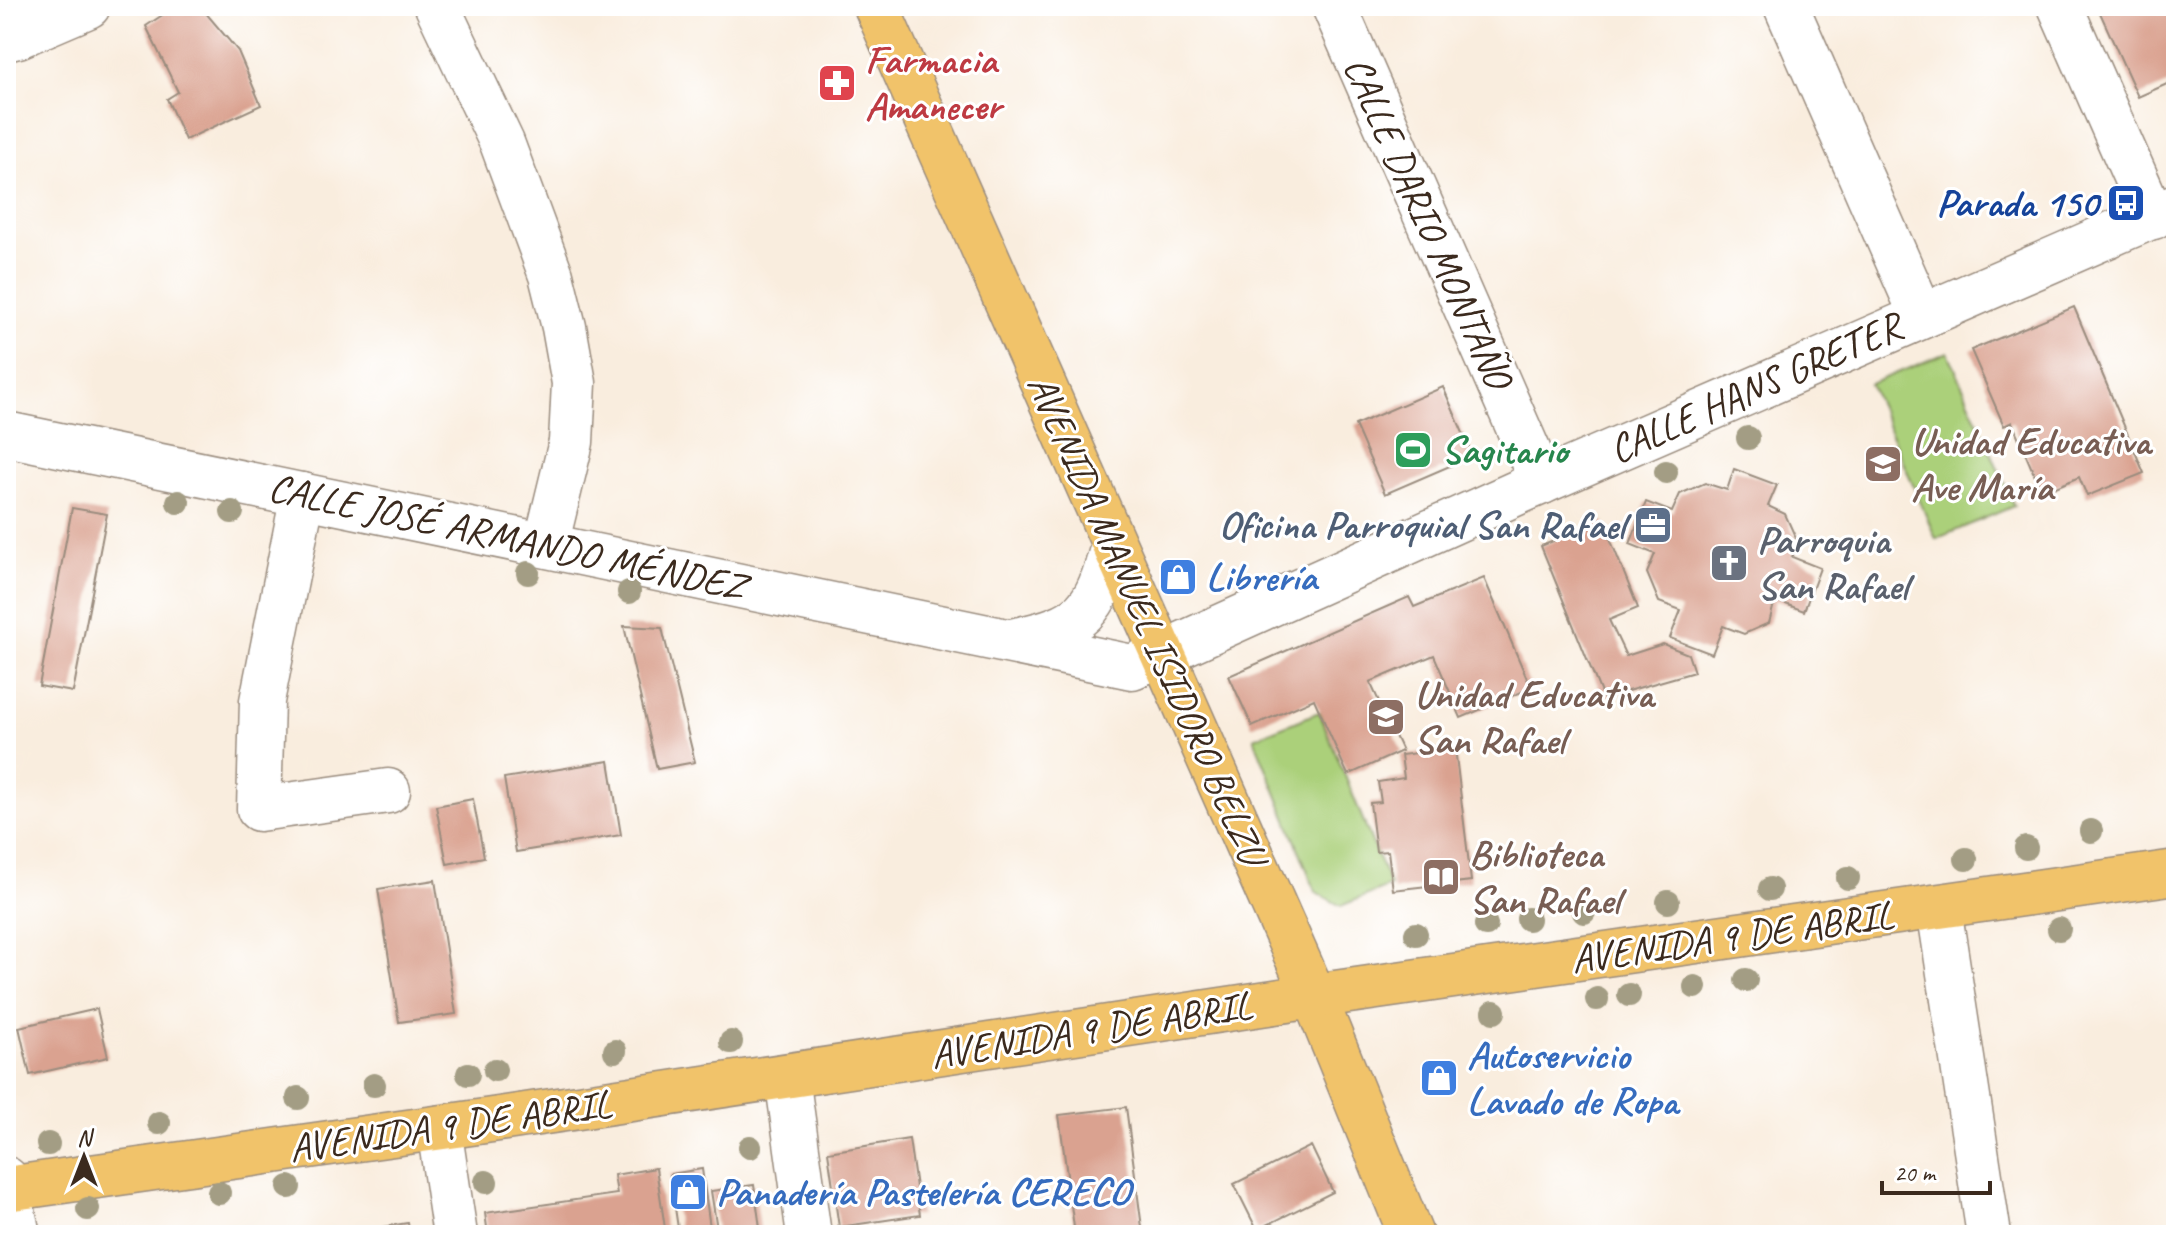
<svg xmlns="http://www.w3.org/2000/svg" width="2182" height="1241" viewBox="0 0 2182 1241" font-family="Caveat,sans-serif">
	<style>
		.green { fill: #abd07a; stroke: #737d4c; stroke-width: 2 }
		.building { fill: #daa290 }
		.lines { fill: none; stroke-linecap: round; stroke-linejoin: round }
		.minor-casing { stroke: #9a8c7e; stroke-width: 47 }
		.major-casing { stroke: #9a8c7e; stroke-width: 47 }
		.minor { stroke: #fff; stroke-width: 44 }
		.major { stroke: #f1c36a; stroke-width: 44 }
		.tree { fill: #a39d84 }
		.labels { text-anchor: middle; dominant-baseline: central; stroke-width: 6; stroke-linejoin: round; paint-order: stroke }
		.health-label { font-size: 40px; font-weight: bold; fill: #be3a42; stroke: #fff; text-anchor: start }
		.transit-label { font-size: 40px; font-weight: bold; fill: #164399; stroke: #fff; text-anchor: end }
		.street-label { font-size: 40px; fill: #3b2a1e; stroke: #fff }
		.education-label { font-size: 40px; font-weight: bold; fill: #785e54; stroke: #fff; text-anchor: start }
		.leisure-label { font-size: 40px; font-weight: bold; fill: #27864d; stroke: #fff; text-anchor: start }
		.service-label { font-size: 40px; font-weight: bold; fill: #4e5e75; stroke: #fff; text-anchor: end }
		.worship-label { font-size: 40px; font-weight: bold; fill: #5b616d; stroke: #fff; text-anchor: start }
		.shop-label { font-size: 40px; font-weight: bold; fill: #366cbe; stroke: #fff; text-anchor: start }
	</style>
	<rect width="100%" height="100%" fill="#fff"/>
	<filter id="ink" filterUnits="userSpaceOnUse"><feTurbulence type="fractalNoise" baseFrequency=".0125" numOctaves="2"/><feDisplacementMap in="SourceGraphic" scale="16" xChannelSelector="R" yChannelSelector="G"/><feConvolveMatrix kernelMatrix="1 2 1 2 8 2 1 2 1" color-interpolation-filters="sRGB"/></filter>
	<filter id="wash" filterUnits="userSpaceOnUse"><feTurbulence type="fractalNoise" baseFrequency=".006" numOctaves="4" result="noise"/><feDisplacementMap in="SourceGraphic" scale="32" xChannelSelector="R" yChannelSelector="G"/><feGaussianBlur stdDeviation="1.8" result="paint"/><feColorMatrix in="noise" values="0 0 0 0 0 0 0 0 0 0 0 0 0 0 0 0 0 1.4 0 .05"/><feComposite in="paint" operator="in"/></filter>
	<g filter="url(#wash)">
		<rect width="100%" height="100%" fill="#f9edde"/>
		<g class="green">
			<path d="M1948,352L2014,506L1936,539L1870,384Z"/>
			<path d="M1319,712L1390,886L1341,906L1316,892L1254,738Z"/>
		</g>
		<g id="blocks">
			<g class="building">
				<path d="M176,6H200L238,51L261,105L185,140L167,99L178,92L146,26Z"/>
				<path d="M2097,6H2168L2174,18L2176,17V80L2138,97Z"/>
				<path d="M2074,307L2144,473L2087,496L2079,477L2042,493L2012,422L2004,426L1971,350Z"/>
				<path d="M1443,387L1473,456L1385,494L1355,425Z"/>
				<path d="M1734,469L1777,485L1768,506L1785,514L1798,543L1792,557L1820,568L1804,611L1775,600L1769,623L1744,634L1723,626L1712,654L1670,638L1681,610L1659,602L1647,573L1655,554L1630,544L1646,502L1672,512L1680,494L1705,483L1727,490Z"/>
				<path d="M72,508L107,514L73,692L39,686Z"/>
				<path d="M1603,521L1638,608L1609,620L1626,656L1663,644L1688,654L1694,672L1603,698L1541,546Z"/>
				<path d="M1484,578L1531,688L1461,718L1434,655L1370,682L1402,751L1348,775L1314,699L1252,726L1229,676L1409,597L1414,607Z"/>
				<path d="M624,626L662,628L695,762L657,769Z"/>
				<path d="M1455,748L1471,881L1393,890L1388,851L1376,852L1370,803L1381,802L1378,782L1404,778L1401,755Z"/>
				<path d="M609,761L621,835L516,852L504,778Z"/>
				<path d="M473,799L484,857L447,864L436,806Z"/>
				<path d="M435,880L456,1014L399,1022L378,889Z"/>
				<path d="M97,1009L108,1057L30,1075L19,1027Z"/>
				<path d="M1126,1107L1143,1235H1075L1059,1115Z"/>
				<path d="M909,1139L920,1215L839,1227L828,1152Z"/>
				<path d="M1311,1146L1333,1192L1257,1230L1234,1184Z"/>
				<path d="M656,1168L666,1235H488L485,1213L617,1194L614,1175Z"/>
				<path d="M702,1169L711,1235H679L670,1174Z"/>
				<path d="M754,1185L761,1235H718L711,1191Z"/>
				<path d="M408,1223L410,1235H344V1233Z"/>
			</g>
		</g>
	</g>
	<g filter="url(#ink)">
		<use href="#blocks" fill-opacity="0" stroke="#9a8c7e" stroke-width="2"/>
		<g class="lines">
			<g class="minor-casing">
				<g id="minor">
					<path d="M437,6L502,143L551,275L564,327L574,383L571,442L546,545"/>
					<path d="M1334,6L1542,482"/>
					<path d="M1786,6L1922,316"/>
					<path d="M2060,6L2153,217"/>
					<path d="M6,39L18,36L88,6"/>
					<path d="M6,434L1132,667L1521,491L2176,206"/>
					<path d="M303,495L262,701L259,809L388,791"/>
					<path d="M1016,640C1083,626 1096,612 1113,545"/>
					<path d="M1939,908L1989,1235"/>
					<path d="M787,1077L809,1235"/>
					<path d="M439,1128L455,1235"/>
					<path d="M6,1179L18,1235"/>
				</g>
			</g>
			<g class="major-casing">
				<g id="major">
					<path d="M876,6L1314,996L1411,1235"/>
					<path d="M6,1189L492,1120L1314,996L2176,872"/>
				</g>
			</g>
			<use href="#minor" class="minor"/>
			<use href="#major" class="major"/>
		</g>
		<g class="tree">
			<circle cx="1748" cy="438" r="12"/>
			<circle cx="1666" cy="472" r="12"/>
			<circle cx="178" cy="502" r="12"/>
			<circle cx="232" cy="512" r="12"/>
			<circle cx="528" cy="573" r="12"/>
			<circle cx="629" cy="592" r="12"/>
			<circle cx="2091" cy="831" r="12"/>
			<circle cx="2026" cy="848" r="12"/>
			<circle cx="1966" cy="859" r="12"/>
			<circle cx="1848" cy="878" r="12"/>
			<circle cx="1770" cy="889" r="12"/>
			<circle cx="1668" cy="902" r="12"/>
			<circle cx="1584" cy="912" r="12"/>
			<circle cx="1528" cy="919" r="12"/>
			<circle cx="1486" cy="925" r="12"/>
			<circle cx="2059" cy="929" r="12"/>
			<circle cx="1416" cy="934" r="12"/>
			<circle cx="1746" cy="980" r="12"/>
			<circle cx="1695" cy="987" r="12"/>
			<circle cx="1629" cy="995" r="12"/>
			<circle cx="1597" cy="999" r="12"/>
			<circle cx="1494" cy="1012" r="12"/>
			<circle cx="731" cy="1042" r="12"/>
			<circle cx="615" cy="1051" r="12"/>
			<circle cx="495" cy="1070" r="12"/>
			<circle cx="468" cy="1074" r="12"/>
			<circle cx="374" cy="1085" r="12"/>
			<circle cx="298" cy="1098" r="12"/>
			<circle cx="159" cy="1123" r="12"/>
			<circle cx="48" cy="1144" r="12"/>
			<circle cx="750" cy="1147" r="12"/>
			<circle cx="486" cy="1182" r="12"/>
			<circle cx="289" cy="1187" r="12"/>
			<circle cx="219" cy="1193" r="12"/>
			<circle cx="88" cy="1209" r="12"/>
		</g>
	</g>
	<defs>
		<g id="pharmacy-square" transform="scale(2)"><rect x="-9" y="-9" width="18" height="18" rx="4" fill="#e0444e" stroke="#fff"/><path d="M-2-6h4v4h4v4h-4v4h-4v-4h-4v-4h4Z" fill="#fff"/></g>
		<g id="bus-square" transform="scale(2)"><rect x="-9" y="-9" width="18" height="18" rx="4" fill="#1a4fb4" stroke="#fff"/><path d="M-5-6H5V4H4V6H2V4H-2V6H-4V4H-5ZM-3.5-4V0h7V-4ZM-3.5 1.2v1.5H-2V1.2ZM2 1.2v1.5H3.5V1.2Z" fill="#fff"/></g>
		<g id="stadium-square" transform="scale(2)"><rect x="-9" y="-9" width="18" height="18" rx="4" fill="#2e9e5b" stroke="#fff"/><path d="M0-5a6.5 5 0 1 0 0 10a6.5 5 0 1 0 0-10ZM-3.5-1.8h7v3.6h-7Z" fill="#fff"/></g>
		<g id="school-square" transform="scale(2)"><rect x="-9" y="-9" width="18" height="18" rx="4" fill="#8d6e63" stroke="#fff"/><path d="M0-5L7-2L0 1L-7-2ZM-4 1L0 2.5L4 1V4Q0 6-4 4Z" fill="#fff"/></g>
		<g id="office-square" transform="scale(2)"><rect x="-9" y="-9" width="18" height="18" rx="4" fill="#5c6f8a" stroke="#fff"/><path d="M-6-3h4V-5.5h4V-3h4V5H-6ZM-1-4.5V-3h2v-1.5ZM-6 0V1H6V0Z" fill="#fff"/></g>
		<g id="church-square" transform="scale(2)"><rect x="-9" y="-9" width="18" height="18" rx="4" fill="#6b7280" stroke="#fff"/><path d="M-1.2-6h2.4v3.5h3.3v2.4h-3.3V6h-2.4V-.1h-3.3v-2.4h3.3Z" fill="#fff"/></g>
		<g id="shop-square" transform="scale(2)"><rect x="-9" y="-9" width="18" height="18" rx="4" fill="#3f7fe0" stroke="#fff"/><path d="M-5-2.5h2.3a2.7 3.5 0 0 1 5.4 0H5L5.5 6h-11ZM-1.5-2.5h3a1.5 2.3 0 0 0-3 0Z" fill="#fff"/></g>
		<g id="library-square" transform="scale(2)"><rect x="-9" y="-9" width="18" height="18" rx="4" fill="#8d6e63" stroke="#fff"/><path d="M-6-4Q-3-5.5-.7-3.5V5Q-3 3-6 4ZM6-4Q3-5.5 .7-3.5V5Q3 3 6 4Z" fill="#fff"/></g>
	</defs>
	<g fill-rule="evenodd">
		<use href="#pharmacy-square" x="837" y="83"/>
		<use href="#bus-square" x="2126" y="203"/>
		<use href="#stadium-square" x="1413" y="450"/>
		<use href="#school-square" x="1883" y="464"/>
		<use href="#office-square" x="1653" y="525"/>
		<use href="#church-square" x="1729" y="563"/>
		<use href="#shop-square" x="1178" y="577"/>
		<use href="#school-square" x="1386" y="717"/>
		<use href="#library-square" x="1441" y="877"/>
		<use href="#shop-square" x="1439" y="1078"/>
		<use href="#shop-square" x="688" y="1192"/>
	</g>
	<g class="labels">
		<g class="health-label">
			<text x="865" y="60">Farmacia<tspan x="865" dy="46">Amanecer</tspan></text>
		</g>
		<g class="transit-label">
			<text x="2098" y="203">Parada 150</text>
		</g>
		<g class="street-label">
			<text transform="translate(1428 222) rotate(66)">CALLE DARIO MONTAÑO</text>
			<text transform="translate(1755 388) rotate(-24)">CALLE HANS GRETER</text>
			<text transform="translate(507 537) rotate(12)">CALLE JOSÉ ARMANDO MÉNDEZ</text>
			<text transform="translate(1147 619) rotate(66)">AVENIDA MANUEL ISIDORO BELZU</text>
			<text transform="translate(1732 937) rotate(-8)">AVENIDA 9 DE ABRIL</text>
			<text transform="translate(1091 1030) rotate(-9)">AVENIDA 9 DE ABRIL</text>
			<text transform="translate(450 1126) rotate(-8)">AVENIDA 9 DE ABRIL</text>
		</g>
		<g class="education-label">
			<text x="1911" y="441">Unidad Educativa<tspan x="1911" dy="46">Ave María</tspan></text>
			<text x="1414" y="694">Unidad Educativa<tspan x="1414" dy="46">San Rafael</tspan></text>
			<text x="1469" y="854">Biblioteca<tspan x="1469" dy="46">San Rafael</tspan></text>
		</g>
		<g class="leisure-label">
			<text x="1441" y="450">Sagitario</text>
		</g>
		<g class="service-label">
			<text x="1625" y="525">Oficina Parroquial San Rafael</text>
		</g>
		<g class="worship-label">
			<text x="1757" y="540">Parroquia<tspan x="1757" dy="46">San Rafael</tspan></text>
		</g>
		<g class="shop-label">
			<text x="1206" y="577">Librería</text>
			<text x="1467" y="1055">Autoservicio<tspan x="1467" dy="46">Lavado de Ropa</tspan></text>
			<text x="716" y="1192">Panadería Pastelería CERECO</text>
		</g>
	</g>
	<rect width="2182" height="1241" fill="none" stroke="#fff" stroke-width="32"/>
	<g transform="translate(84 1157)" stroke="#ffffff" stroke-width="6" paint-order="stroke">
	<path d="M0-6L14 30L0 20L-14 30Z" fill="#3b2a1e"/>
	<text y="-12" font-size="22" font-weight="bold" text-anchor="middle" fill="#3b2a1e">N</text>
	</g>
	<path d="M1882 1181v12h108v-12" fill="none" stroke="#3b2a1e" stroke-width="4"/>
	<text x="1894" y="1181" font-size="24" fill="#3b2a1e" stroke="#ffffff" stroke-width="6" paint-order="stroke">20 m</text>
</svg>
